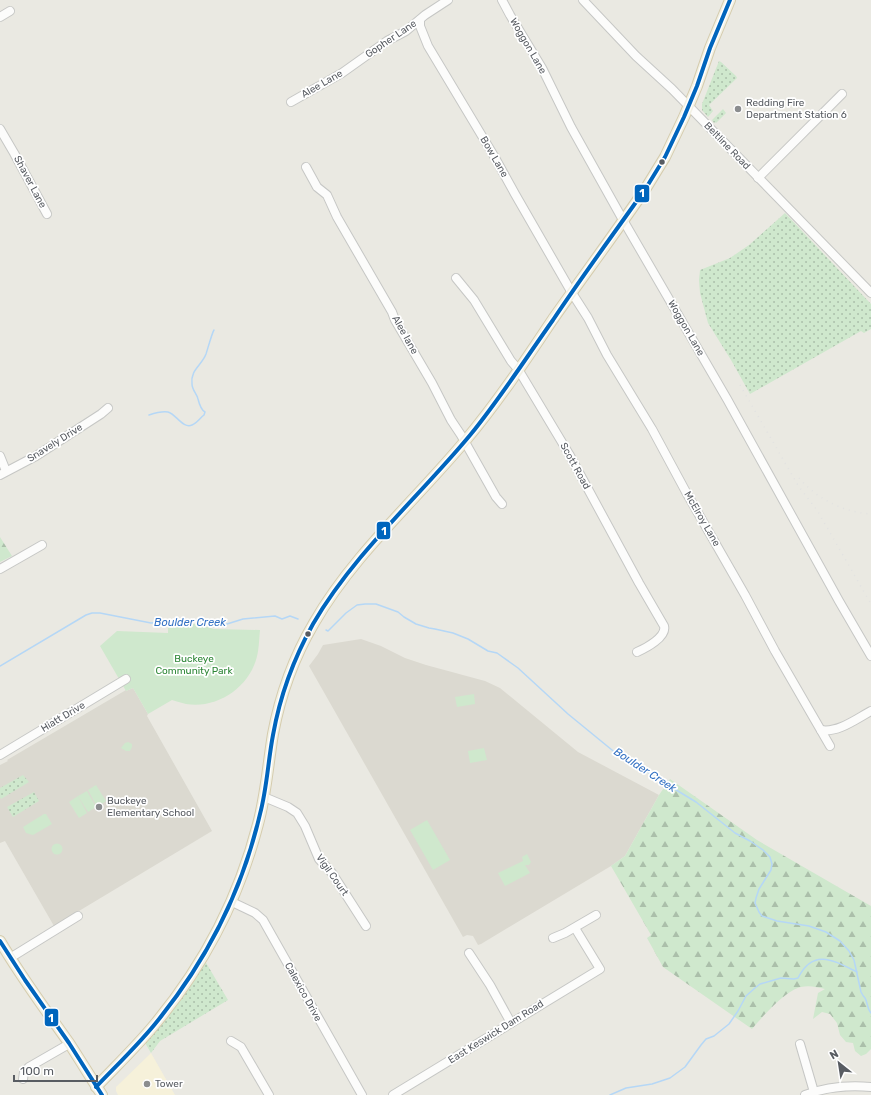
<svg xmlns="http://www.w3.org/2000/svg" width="871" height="1095" viewBox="0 0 871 1095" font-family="Rubik,sans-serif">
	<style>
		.commercial { fill: #f6f1da }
		.education { fill: #dbd9d0 }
		.grass { fill: url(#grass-dots) }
		.forest { fill: url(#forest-firs) }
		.park { fill: #cfe8cd }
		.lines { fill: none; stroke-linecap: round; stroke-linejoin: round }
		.stream { stroke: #b5d7f6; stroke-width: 1.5 }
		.minor-casing { stroke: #c6c7c5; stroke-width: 10 }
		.major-casing { stroke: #d5ccae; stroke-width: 12 }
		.minor { stroke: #fcfcfb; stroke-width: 8 }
		.major { stroke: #f2f1e5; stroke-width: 10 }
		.rail { stroke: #e2e2e1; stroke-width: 1.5; stroke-dasharray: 1 5; stroke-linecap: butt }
		.bus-1-casing { stroke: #fff; stroke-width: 7 }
		.bus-1 { stroke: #0065bd; stroke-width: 4 }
		.poi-dot { fill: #8b8d8f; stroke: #fff; stroke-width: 1.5 }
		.bus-dot { fill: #585c62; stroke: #fff; stroke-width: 1.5 }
		.labels { text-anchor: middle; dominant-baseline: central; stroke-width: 3.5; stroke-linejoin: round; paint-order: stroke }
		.street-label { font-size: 10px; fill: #585c62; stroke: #fff }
		.poi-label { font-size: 10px; fill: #585c62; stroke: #fff; text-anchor: start }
		.park-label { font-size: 10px; fill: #2d8636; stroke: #fff }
		.water-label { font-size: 11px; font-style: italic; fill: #3472c4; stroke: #fff }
		.line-badge { stroke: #fff; stroke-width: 1.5 }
		.badge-label { font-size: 11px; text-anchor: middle; font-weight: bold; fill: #fff }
	</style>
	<defs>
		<pattern id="grass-dots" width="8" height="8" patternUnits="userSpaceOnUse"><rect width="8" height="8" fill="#cfe8cd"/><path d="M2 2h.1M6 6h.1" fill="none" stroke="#abbfaa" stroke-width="1.8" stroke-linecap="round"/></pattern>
		<pattern id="forest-firs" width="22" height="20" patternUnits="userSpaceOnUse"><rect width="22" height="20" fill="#cfe8cd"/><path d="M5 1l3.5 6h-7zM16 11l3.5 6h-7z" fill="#abbfaa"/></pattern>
	</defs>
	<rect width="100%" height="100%" fill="#eae9e2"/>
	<path class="commercial" d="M151,1053L175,1095H118L116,1091V1087Z"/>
	<g class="education">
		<path d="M361,639L381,646L405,658L426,665L485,681L500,688L578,752L659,795L625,856L611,866L481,944L478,945L473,936L467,935L463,937L309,666L318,654L323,645Z"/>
		<path d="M133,688L148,714L147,716L212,831L54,926L5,841L0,843V765L8,761L7,760L126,690V691Z"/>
	</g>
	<g class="grass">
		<path d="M719,61L721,62L736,76L737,78L709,105L713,111L708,117L702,110V104Z"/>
		<path d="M723,109L726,113L716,123L715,122L714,123L712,120Z"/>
		<path d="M785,213L871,304V329L864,333L861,331L750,394L731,360L708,323L700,293L699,280L700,270L730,258L749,245Z"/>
		<path d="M23,775L29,782L1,799L0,797V788Z"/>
		<path d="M34,792L39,801L13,817L7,807Z"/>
		<path d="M205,961L228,1000L160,1041L151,1053L144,1041Z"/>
	</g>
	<g class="forest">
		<path d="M0,537L12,556L0,562Z"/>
		<path d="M670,779L757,840L871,906V1049L866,1054L861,1056L855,1051L853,1043L846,1042L840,1035L837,1023L830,1014L822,1012L813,1019L818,993L825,989C817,987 809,985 801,987C786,990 762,1017 752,1029L663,967L647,938L651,935L611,866L625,856L659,795Z"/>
	</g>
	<g class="park">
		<path d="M168,624H198L214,629L260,630C259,640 259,651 256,660C247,689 216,709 186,704C181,703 176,701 172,700L148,714L133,688L126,691L100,646L117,631L168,633Z"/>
		<path d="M474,694L475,704L457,707L455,697Z"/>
		<path d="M128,742L132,744V747L130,751H126L121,748L125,743Z"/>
		<path d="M484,748L487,760L470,763L468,751Z"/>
		<path d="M96,785L106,801L97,807L88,790Z"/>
		<path d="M87,791L96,807L88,812L78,796Z"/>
		<path d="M78,796L87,813L79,818L69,802Z"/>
		<path d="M44,814H46L52,824L33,835L26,833L23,827Z"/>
		<path d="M427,820L450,860L433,870L410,830Z"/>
		<circle cx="57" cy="849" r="5.5"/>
		<path d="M527,854L531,862L529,865H525L530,873L505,886L498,873L523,861L522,857Z"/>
	</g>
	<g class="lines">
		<g class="stream">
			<path d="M149,415C155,413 162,411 168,412C176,414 183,429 192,425C197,423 200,418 204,415L205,412C201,410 199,403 198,399C197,394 192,390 192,384C190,370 202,365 206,354C208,348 212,333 214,330"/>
			<path d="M326,630L328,631L346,613L357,605L365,604H376L398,612L404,617L416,624L429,628L435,629L453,633L468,639L488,651L497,653L518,668L568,714L623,759L644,769L658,780L668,785L696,802L735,833L750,841L763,850L770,857L772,864L771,870L759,889L756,898L755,903L759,912L762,916L777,921L809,926L826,932L840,941L849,951L854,960L861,992C862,994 863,996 865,998C868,1003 867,1009 871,1013"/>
			<path d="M0,666L86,615L92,613H100L151,623L192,620L211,622L216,625L227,624L243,619L275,616L282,619L290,616L298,619"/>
			<path d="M610,1095L626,1088L652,1084L670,1078L685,1067L701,1045L706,1039L714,1036L729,1024L738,1011L746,996L755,988L760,984L781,978L794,979L798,978C813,948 833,960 857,972"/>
		</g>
		<g class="minor-casing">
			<g id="minor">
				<path d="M502,0L510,15L542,68L571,127L623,220L727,399L839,601L871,656"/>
				<path d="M583,0L636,56L672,89L871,293"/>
				<path d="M0,17L10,11"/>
				<path d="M420,20V26L428,46L494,156L515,194L572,293L588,318L607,355L652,429L686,492L745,595L775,651L830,746"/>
				<path d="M291,102L342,73L387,41L406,31L425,15L448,0"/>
				<path d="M0,129L14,153L47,214"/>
				<path d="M306,167L317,187L327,195L337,217L392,312L395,320L432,383L451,420L461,435L496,497L502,504"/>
				<path d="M758,178L842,94"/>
				<path d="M456,278L474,300L511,361L518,369L569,454L639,583L664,626C667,637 646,648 637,652"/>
				<path d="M0,456L6,471"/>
				<path d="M0,475L36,456L101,414L108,408"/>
				<path d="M0,569L42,545"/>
				<path d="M821,730C838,733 856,719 871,711"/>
				<path d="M0,755L126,679"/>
				<path d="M264,797L288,807L297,813L305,826L319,859L332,873L366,926"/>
				<path d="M232,902L255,913L263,920L362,1095"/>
				<path d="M553,938L565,933L596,915"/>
				<path d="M469,953L490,985L511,1023"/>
				<path d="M10,958L78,916"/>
				<path d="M231,1041L241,1047L269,1095"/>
				<path d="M800,1044L814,1092"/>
				<path d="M23,1079L24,1072L29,1067L69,1044"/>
				<path d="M393,1095L600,969L575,928"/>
				<path d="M805,1095C826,1087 848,1085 871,1087"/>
			</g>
		</g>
		<g class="major-casing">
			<g id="major">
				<path d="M0,941C21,977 45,1009 69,1043C80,1060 91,1078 102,1095"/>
				<path d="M96,1087C116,1066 137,1046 155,1024C204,965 239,898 258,824C266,795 268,764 273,734C280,696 294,657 314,623C353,555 414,502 465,441C497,403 525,361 553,319C584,275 616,232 646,188L665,157L684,117L697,86L710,48L730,0"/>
			</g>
		</g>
		<use href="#minor" class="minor"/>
		<use href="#major" class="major"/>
		<g class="rail">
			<path d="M740,385L799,487L817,510L871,604"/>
			<path d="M799,478C817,499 843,512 871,514"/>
		</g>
		<g class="bus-1-casing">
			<g id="bus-1">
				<path d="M0,941L25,980L69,1043L102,1095"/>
				<path d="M96,1087C116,1066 137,1046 155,1024C205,963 242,892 260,814C267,788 268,761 273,735C280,696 294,658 313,624C355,552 419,497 471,434C501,397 526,358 553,320C583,275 615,232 646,188L665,157L684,117L697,86L710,48L730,0"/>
			</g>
		</g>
		<use href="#bus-1" class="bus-1"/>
	</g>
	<g class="poi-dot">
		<circle cx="738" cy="109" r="4"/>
		<circle cx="99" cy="807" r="4"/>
		<circle cx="147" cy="1084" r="4"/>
	</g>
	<g class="bus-dot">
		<circle cx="662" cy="162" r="3.5"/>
		<circle cx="308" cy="634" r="3.5"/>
	</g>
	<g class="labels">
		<g class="street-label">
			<text transform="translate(391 39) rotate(-34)">Gopher Lane</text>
			<text transform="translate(528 46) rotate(60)">Woggon Lane</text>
			<text transform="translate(322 84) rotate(-30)">Alee Lane</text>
			<text transform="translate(727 146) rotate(46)">Beltline Road</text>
			<text transform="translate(494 157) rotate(60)">Bow Lane</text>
			<text transform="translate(30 182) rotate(62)">Shaver Lane</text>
			<text transform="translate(686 328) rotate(60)">Woggon Lane</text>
			<text transform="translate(405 335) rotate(61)">Alee lane</text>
			<text transform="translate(55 443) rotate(-32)">Snavely Drive</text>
			<text transform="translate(575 466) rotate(61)">Scott Road</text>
			<text transform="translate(702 519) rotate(60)">McElroy Lane</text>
			<text transform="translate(63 717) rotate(-31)">Hiatt Drive</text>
			<text transform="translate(332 875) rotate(55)">Vigil Court</text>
			<text transform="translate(303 992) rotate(61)">Calexico Drive</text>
			<text transform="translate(496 1032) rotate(-32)">East Keswick Dam Road</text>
		</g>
		<g class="poi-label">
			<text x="746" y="103">Redding Fire<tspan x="746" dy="12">Department Station 6</tspan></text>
			<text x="107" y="801">Buckeye<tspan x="107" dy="12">Elementary School</tspan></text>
			<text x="155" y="1084">Tower</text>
		</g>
		<g class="park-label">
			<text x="194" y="659">Buckeye<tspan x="194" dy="12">Community Park</tspan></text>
		</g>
		<g class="water-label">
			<text x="190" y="622">Boulder Creek</text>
			<text transform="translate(645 770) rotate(33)">Boulder Creek</text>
		</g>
	</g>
	<g class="line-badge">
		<rect x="634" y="184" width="16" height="19" rx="4" fill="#0065bd"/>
		<rect x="376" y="521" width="15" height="19" rx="4" fill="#0065bd"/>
		<rect x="44" y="1008" width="15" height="19" rx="4" fill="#0065bd"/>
	</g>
	<g class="badge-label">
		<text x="642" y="197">1</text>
		<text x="384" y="535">1</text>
		<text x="51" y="1022">1</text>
	</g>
	<g transform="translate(839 1063) rotate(330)" stroke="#ffffff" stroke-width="3" paint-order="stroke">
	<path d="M0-3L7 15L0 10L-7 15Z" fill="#585c62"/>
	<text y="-6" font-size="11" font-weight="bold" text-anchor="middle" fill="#585c62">N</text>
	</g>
	<path d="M14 1075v6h83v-6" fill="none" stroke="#585c62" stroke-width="2"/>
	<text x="20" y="1075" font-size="12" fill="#585c62" stroke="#ffffff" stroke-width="3" paint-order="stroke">100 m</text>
</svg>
